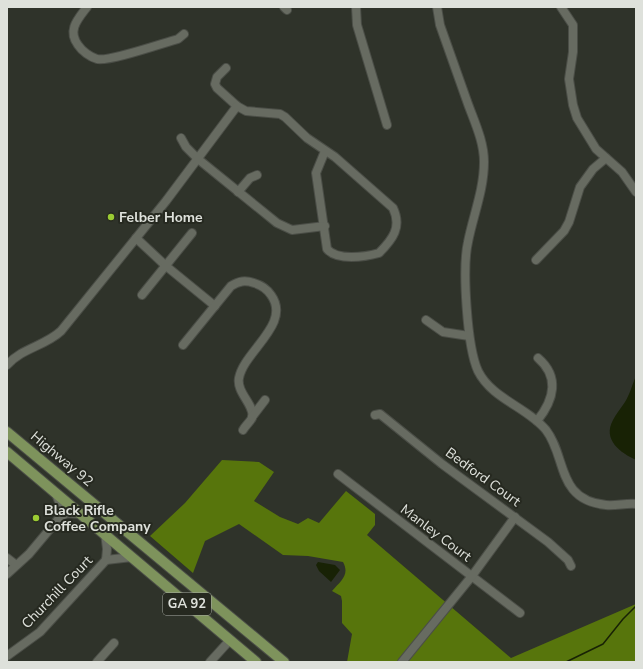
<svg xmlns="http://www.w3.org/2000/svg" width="643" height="669" viewBox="0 0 643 669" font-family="'Nunito Sans',sans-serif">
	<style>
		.forest { fill: #57750c }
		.water { fill: #182205 }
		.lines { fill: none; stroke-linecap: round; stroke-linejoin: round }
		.stream { stroke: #182205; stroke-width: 1.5 }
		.minor-casing { stroke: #4b4e47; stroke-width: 10 }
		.major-casing { stroke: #4b4e47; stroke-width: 12 }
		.minor { stroke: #676b61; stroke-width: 8 }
		.major { stroke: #7e935c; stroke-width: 10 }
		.poi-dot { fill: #9bcb33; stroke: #262920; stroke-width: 1.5 }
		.labels { text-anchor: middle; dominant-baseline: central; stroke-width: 4; stroke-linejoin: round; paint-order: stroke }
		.shield { fill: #262920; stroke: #a7aaa3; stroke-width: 1 }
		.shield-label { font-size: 13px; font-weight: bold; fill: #dee1db }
		.poi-label { font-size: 14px; font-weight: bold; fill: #dee1db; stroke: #262920; text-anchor: start }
		.street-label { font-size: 14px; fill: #dee1db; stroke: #262920 }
	</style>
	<rect width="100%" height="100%" fill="#2f332a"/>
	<path class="forest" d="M222,460L259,462L274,472L254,501L280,517L298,524L308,518L319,523L346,491L375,514V525L367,535L511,658L636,604V662H347L352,634L342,623V601L341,596L332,591C341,581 350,575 343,562L308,556L283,555L239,524L205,541L193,573L150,536L185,503Z"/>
	<g class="water">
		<path d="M636,376V460C621,453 602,440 613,420C616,414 621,408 625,402C630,394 632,385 636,376Z"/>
		<path d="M318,562L335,565L340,570L331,582L319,571L316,565Z"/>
	</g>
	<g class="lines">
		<path class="stream" d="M566,662L603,644L623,619L636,606"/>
		<g class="minor-casing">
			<g id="minor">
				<path d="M87,7C78,19 67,30 78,45C82,51 90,57 97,59C109,62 163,43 178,39L184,34"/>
				<path d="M284,7L287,10"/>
				<path d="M356,7L357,25L387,125"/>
				<path d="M437,7L440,25C449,51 459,78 468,104C475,123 484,142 484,162C484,190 473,216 468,242C462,268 467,347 478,371C492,399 527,407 546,430C567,457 556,500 606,505C616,506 626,503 636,504"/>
				<path d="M561,7L573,25V52L569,79L573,105L577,118L596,149L622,172L636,192"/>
				<path d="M226,68L217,77L215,84L217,88L237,106L246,111L280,114L285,117L307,138L335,157L393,208C402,227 393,239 379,253C365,257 337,261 327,249L316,173L325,151"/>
				<path d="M181,138L186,147L198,159L277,223L292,230L325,226"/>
				<path d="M238,192L250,178L257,175"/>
				<path d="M136,238L166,266L215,306"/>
				<path d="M536,260L564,231L569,222L580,187L593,169L606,158"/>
				<path d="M142,295L192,233"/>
				<path d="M426,320L443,332L469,336"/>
				<path d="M183,345L231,286C239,281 245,280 254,283C261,285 267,289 271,295C292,324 244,351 239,378C236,393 256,406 252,418C250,422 245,426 243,430"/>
				<path d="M7,365C22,348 45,346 61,331L166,201L237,106"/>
				<path d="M375,415L380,414L442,464L548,542L568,560L571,566"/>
				<path d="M252,417L265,400"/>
				<path d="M537,421C554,400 560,377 538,358"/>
				<path d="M338,474L520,613"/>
				<path d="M56,494L62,509L60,517"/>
				<path d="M105,533L107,549L106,560"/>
				<path d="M7,558L16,565"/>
				<path d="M106,560L132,557"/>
				<path d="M7,574L29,554L60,517L67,513L81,514"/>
				<path d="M7,656L40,632L106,560"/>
				<path d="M97,662L114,643"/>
				<path d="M210,662L230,640"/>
				<path d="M402,662L472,576L515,517"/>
			</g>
		</g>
		<g class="major-casing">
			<g id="major">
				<path d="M7,432L284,662"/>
				<path d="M7,452L256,662"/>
			</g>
		</g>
		<use href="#minor" class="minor"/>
		<use href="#major" class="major"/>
	</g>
	<g class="poi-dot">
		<circle cx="111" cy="217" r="4"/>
		<circle cx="36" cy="518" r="4"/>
	</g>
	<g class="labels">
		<rect class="shield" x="163" y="593" width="48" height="22" rx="3"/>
		<g class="shield-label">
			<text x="187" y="604">GA 92</text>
		</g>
		<g class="poi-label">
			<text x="119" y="217">Felber Home</text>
			<text x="44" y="510">Black Rifle<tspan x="44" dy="16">Coffee Company</tspan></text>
		</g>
		<g class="street-label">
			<text transform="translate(62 459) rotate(40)">Highway 92</text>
			<text transform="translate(483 477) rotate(36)">Bedford Court</text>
			<text transform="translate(436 533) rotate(37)">Manley Court</text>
			<text transform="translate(57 592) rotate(-46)">Churchill Court</text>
		</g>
	</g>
	<rect width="643" height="669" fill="none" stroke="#dee1db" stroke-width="16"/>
</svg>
